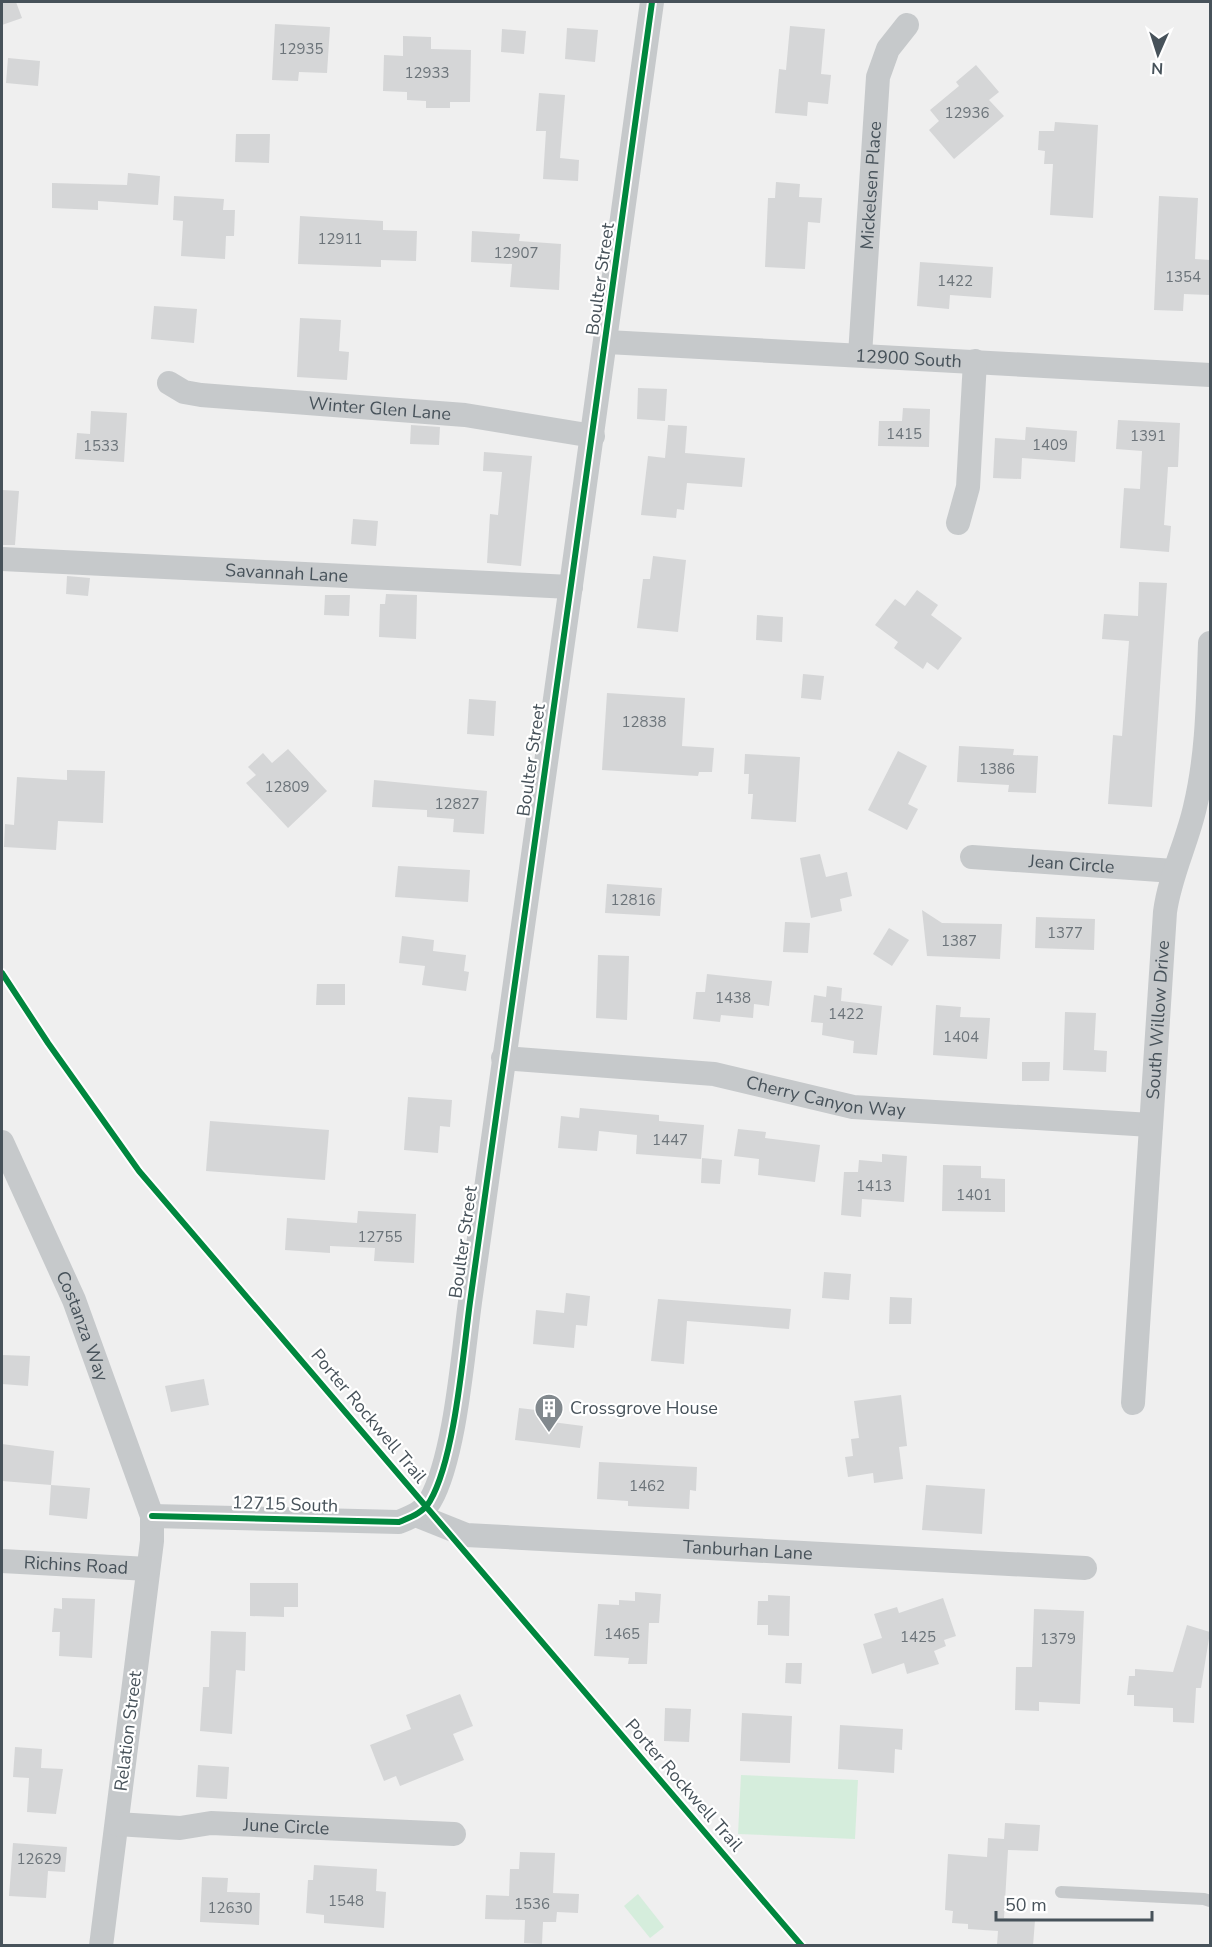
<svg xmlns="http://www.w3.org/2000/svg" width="1212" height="1947" viewBox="0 0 1212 1947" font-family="'Nunito Sans',sans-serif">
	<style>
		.green { fill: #d5eddc }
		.building { fill: #d5d6d7 }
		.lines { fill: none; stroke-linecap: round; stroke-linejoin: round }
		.service { stroke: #c6c9cb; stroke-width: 12 }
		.minor { stroke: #c6c9cb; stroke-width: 24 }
		.cycleway-casing { stroke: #fff; stroke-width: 10 }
		.cycleway { stroke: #00873e; stroke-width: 6 }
		.labels { text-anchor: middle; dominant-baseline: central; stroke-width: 4.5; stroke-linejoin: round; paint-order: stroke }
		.number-label { font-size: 15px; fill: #6c747a }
		.street-label { font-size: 18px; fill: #47525a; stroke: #fff }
		.poi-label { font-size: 18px; fill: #47525a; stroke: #fff; text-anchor: start }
	</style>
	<rect width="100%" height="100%" fill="#efefef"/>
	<g class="green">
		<path d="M741,1775L858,1780L855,1839L738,1834Z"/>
		<path d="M638,1894L664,1927L650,1938L624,1906Z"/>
	</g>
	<g class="building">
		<path d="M2,2H16L22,18L2,25Z"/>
		<path d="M275,24L330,27L327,73L299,72L298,81L272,80Z"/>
		<path d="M790,26L825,29L821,74L831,75L828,104L808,102L807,116L775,113L779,69L786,70Z"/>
		<path d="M567,28L598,30L595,62L565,59Z"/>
		<path d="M502,29L526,31L524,54L501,52Z"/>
		<path d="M403,36L431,37V49L471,50L470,102H450V108H426V101L407,100V92L383,91L384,55L403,56Z"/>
		<path d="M8,58L40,61L38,86L6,83Z"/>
		<path d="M976,65L999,92L989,100L1004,116L954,159L929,130L939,121L930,110L959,86L956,82Z"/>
		<path d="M539,93L565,95L560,158L579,160L578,181L543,179L546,131H536Z"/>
		<path d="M1055,122L1098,125L1093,218L1050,215L1053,164H1044L1045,151L1038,150L1039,131H1054Z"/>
		<path d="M236,134H270L269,163L235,162Z"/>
		<path d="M128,173L160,176L158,205L98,201V210L52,208V183L127,185Z"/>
		<path d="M776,182L800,184L799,197L822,198L820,223L808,222L805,269L765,267L768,198H775Z"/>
		<path d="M174,196L224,199L223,210H235L234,236H226L225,259L181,256L183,221L173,220Z"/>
		<path d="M1159,196L1198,198L1195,259L1210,260V295L1184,294L1183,311L1154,310Z"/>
		<path d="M300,216L383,221V230L417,231L416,261L381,260V267L298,264Z"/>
		<path d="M472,231L520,234L519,241L561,244L559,290L510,287L512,264L471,262Z"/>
		<path d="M920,262L993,267L991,298L950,295L949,309L917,306Z"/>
		<path d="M154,306L197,309L194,343L151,339Z"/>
		<path d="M300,318L341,320L339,351L349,352L347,380L297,377Z"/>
		<path d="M638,388L667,389L665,421L637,419Z"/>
		<path d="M903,408L930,409L929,447L878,446L879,421H902Z"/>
		<path d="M91,411L127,413L124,462L75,459L77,433L90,434Z"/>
		<path d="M1118,420L1180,423L1178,467H1168L1164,525L1171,526L1169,552L1120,548L1124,488L1140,489L1142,451L1116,449Z"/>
		<path d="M411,425L440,427L439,445L410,444Z"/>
		<path d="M668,425L687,426L685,453L745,458L742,487L687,483L684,510L677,509L676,518L641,515L648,456L665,458Z"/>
		<path d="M1026,427L1077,431L1075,462L1022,458L1021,479L993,478L995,438L1025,440Z"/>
		<path d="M484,452L532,456L521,566L487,563L490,514L498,515L502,472L483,471Z"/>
		<path d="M2,490L19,491L15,545H2Z"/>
		<path d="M353,519L378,521L376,546L351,544Z"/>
		<path d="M653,556L686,560L678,632L637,628L643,579H650Z"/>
		<path d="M67,576L90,578L88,596L66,594Z"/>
		<path d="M1139,582L1167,583L1152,807L1108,804L1113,735L1122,736L1129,641L1102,639L1104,614L1138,616Z"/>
		<path d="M917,590L938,605L931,615L962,638L938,670L927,662L923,669L894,648L898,642L875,625L895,599L905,606Z"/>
		<path d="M386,594L417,595L416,639L379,637L380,604H385Z"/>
		<path d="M325,595H350L349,616L324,615Z"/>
		<path d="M757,615L783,617L782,642L756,640Z"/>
		<path d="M803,674L824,676L821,700L801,698Z"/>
		<path d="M607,693L685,698L682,746L714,748L712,772H699L698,776L602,770Z"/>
		<path d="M469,699L496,701L494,736L467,734Z"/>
		<path d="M959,746L1014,749L1013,755L1038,756L1036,793L1008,792L1009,785L957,782Z"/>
		<path d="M288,749L327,791L288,828L246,783L256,775L248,767L263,753L272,763Z"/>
		<path d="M898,751L927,766L908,804L918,809L907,830L868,810Z"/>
		<path d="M745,754L800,757L796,822L751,819L753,794H748L749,774H744Z"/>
		<path d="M67,770L105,771L103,823L58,821L56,850L4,847L5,824L14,825L17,777L67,780Z"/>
		<path d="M374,780L487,791L484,834L453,832L454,819L427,817V810L372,807Z"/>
		<path d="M820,854L826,877L847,872L852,896L840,899L842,911L811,918L800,858Z"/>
		<path d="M398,866L470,870L468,902L395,897Z"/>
		<path d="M607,884L662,888L660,916L605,913Z"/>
		<path d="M922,910L942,923L1002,924L1000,959L927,956Z"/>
		<path d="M1036,917L1095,919L1094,950L1035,948Z"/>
		<path d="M785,922L810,923L808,953L783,952Z"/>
		<path d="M889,928L909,940L892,966L873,954Z"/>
		<path d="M402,936L434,940L433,951L466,955L464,971L469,972L466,991L422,985L425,966L399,963Z"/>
		<path d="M598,955L629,956L627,1020L596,1018Z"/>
		<path d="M707,974L772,981L769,1006L754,1004L753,1018L721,1015L720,1022L693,1019L696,992H705Z"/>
		<path d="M317,984H345V1005H316Z"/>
		<path d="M827,986L842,988L841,1001L882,1006L877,1055L853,1053L854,1041L822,1035L823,1023L811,1022L814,995L826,997Z"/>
		<path d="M936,1005L961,1007L960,1017L990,1018L987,1059L933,1055Z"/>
		<path d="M1065,1012L1096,1013L1094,1050L1107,1051L1106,1072L1063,1070Z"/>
		<path d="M1022,1062H1050L1049,1081H1022Z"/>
		<path d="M408,1097L452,1100L450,1127L440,1126L438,1153L404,1150Z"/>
		<path d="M580,1108L659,1115V1121L704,1125L701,1159L636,1154L637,1135L599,1131L597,1151L558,1148L561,1116L579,1118Z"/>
		<path d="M210,1121L329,1130L325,1180L206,1171Z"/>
		<path d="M738,1129L766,1132L765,1138L820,1145L815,1182L758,1175L759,1159L734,1156Z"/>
		<path d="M882,1154L907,1156L904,1202L862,1199L861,1217L841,1215L844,1172H858L859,1160L882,1162Z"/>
		<path d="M702,1158L722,1160L720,1184L701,1183Z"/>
		<path d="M943,1165L981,1166V1178L1005,1179V1212L942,1211Z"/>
		<path d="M358,1211L416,1214L414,1263L374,1261L375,1248L330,1246V1253L285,1250L287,1218L357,1223Z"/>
		<path d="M824,1272L851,1274L849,1300L822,1298Z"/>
		<path d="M566,1293L590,1296L587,1326L576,1325L574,1348L533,1344L536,1310L564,1313Z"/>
		<path d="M890,1297L912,1298L911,1324H889Z"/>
		<path d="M658,1299L791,1309L789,1329L687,1321L684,1364L651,1361Z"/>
		<path d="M2,1355L30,1356L28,1386L2,1384Z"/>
		<path d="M204,1379L209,1405L171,1412L165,1386Z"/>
		<path d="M901,1395L907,1446L899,1447L903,1479L874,1483L873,1473L848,1477L845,1457L853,1456L851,1439L859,1438L854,1401Z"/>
		<path d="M519,1408L553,1412L552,1422L583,1426L580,1448L515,1440Z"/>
		<path d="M2,1444L54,1451L51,1485L2,1481Z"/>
		<path d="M599,1462L697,1467L696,1491L690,1490L689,1509L628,1506V1501L597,1499Z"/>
		<path d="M51,1485L90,1488L87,1519L49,1515Z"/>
		<path d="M926,1485L985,1489L982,1534L922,1530Z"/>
		<path d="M250,1583H298V1607H284V1617L250,1616Z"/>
		<path d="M635,1592L661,1594L659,1623H649L647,1664H628L629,1658L594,1656L598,1604L619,1605V1600L635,1601Z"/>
		<path d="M768,1595L790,1596L789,1636L768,1635V1625H757L758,1601H768Z"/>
		<path d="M62,1598L95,1599L92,1658L59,1656L60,1632H52L54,1608L62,1609Z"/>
		<path d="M943,1598L956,1636L944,1640L946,1646L934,1651L939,1664L907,1674L904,1663L872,1674L863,1644L882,1638L874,1614L897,1607L899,1613Z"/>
		<path d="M1034,1609L1084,1611L1080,1704L1039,1702V1711L1015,1710L1016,1667H1032Z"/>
		<path d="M1187,1625L1210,1632L1201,1688H1196L1194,1723L1173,1722V1708L1134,1706V1695H1127L1129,1676H1135V1669L1173,1672Z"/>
		<path d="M211,1631L246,1632L245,1671L236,1670L232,1734L200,1731L203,1687H209Z"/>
		<path d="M786,1663H802L801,1684L785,1683Z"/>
		<path d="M460,1694L473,1726L453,1734L464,1760L400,1786L396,1776L384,1781L370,1745L411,1729L406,1715Z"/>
		<path d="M665,1708L691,1709L689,1742L664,1741Z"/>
		<path d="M742,1713L792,1716L790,1763L740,1761Z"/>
		<path d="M840,1725L903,1729L902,1750L895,1749L894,1773L838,1769Z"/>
		<path d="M15,1747L42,1749L41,1768L63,1769L56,1814L27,1812L29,1778L13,1777Z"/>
		<path d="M198,1765L229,1767L227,1799L196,1797Z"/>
		<path d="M1005,1823L1040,1825L1038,1851L1008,1850L1004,1918L1035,1920L1033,1946L997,1945L998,1931L968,1929V1924L952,1923L953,1911L945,1910L948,1854L987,1857L988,1838L1004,1839Z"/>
		<path d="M13,1843L67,1847L65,1872L48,1871L46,1898L9,1896Z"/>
		<path d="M520,1852L555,1853L553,1893L579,1894L578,1913L557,1912L556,1922H543L542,1944L524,1943L525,1920L485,1919L486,1895L509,1896L510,1869H519Z"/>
		<path d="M314,1865L377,1869L376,1891L386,1892L384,1928L324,1923V1915L306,1913L308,1880H313Z"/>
		<path d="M202,1877L228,1878L227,1892L260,1893L259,1925L200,1922Z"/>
	</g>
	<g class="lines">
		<path class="service" d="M1061,1892L1204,1899L1210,1901"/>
		<g class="minor">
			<path id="s1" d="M607,342L1210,375"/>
			<path id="s2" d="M860,355L878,77L888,49L907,25"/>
			<path id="s3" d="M169,383L184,392L201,395L465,415L593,436"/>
			<path d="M958,523L968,487L975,361"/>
			<path id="s4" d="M2,559L571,587"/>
			<path id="s5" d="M972,857L1174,871"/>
			<path id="s6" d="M503,1058L714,1074L853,1107L1151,1125"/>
			<path id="s7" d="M2,1142L74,1300L152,1516V1541L101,1946"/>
			<path id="s8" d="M1133,1403L1165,912C1170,875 1187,843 1195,807C1208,753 1208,697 1210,643"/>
			<path id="s9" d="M416,1515L466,1535L1085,1568"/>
			<path d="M152,1516L399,1522C411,1517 423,1513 430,1501C455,1458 463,1353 470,1302C528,868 595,436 652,2"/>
			<path id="s10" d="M2,1561L148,1569"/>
			<path id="s11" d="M117,1824L180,1828L211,1823L454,1834"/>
		</g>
		<g class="cycleway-casing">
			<g id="cycleway">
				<path d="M2,973L48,1043L139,1171L802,1946"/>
				<path d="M152,1516L399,1522C411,1517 423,1513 430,1501C455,1458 463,1353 470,1302C528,868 595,436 652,2"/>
			</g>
		</g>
		<use href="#cycleway" class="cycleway"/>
	</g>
	<defs>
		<g id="building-pin" transform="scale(1.5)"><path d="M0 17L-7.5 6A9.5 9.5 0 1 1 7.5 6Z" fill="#82898e" stroke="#fff"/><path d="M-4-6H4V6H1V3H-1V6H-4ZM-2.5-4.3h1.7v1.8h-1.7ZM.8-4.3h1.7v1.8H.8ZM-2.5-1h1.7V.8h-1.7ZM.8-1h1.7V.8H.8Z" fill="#fff"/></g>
	</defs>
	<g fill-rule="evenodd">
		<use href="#building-pin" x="549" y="1408"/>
	</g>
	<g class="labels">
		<g class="number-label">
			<text x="301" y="49">12935</text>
			<text x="427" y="73">12933</text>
			<text x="967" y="113">12936</text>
			<text x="340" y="239">12911</text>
			<text x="516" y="253">12907</text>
			<text x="1183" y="277">1354</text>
			<text x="955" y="281">1422</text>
			<text x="904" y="434">1415</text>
			<text x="1148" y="436">1391</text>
			<text x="1050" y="445">1409</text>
			<text x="101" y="446">1533</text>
			<text x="644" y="722">12838</text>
			<text x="997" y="769">1386</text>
			<text x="287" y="787">12809</text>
			<text x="457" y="804">12827</text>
			<text x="633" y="900">12816</text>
			<text x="1065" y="933">1377</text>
			<text x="959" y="941">1387</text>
			<text x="733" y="998">1438</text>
			<text x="846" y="1014">1422</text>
			<text x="961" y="1037">1404</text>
			<text x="670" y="1140">1447</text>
			<text x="874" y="1186">1413</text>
			<text x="974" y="1195">1401</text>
			<text x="380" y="1237">12755</text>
			<text x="647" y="1486">1462</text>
			<text x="622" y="1634">1465</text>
			<text x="918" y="1637">1425</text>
			<text x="1058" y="1639">1379</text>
			<text x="39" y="1859">12629</text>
			<text x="346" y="1901">1548</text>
			<text x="532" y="1904">1536</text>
			<text x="230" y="1908">12630</text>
		</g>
		<g class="street-label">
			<text stroke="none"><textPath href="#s2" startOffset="170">Mickelsen Place</textPath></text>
			<text transform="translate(600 279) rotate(-82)">Boulter Street</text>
			<text stroke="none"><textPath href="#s1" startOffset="302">12900 South</textPath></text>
			<text stroke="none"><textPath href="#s3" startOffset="214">Winter Glen Lane</textPath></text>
			<text stroke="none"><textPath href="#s4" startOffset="285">Savannah Lane</textPath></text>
			<text transform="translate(531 760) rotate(-82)">Boulter Street</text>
			<text stroke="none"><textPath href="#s5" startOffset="100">Jean Circle</textPath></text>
			<text stroke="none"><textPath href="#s8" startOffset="384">South Willow Drive</textPath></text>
			<text stroke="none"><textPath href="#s6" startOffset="326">Cherry Canyon Way</textPath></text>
			<text transform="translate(463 1242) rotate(-82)">Boulter Street</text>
			<text stroke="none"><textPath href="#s7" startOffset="201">Costanza Way</textPath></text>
			<text transform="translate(369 1416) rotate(50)">Porter Rockwell Trail</text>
			<text transform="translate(285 1504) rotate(2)">12715 South</text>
			<text stroke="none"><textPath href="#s9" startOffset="336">Tanburhan Lane</textPath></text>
			<text stroke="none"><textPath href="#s10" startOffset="74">Richins Road</textPath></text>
			<text transform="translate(128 1731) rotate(-83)">Relation Street</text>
			<text transform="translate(684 1785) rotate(49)">Porter Rockwell Trail</text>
			<text stroke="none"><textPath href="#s11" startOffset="170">June Circle</textPath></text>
		</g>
		<g class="poi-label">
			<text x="570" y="1408">Crossgrove House</text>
		</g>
	</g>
	<rect width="1212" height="1947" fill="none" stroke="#47525a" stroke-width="6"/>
	<g transform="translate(1158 54) rotate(183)" stroke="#ffffff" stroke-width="4.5" paint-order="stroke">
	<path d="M0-4.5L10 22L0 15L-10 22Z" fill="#47525a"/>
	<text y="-9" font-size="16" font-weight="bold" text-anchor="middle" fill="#47525a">N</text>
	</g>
	<path d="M996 1911v9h156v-9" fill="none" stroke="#47525a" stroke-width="3"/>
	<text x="1005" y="1911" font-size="18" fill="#47525a" stroke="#ffffff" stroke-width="4.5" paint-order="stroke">50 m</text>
</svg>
